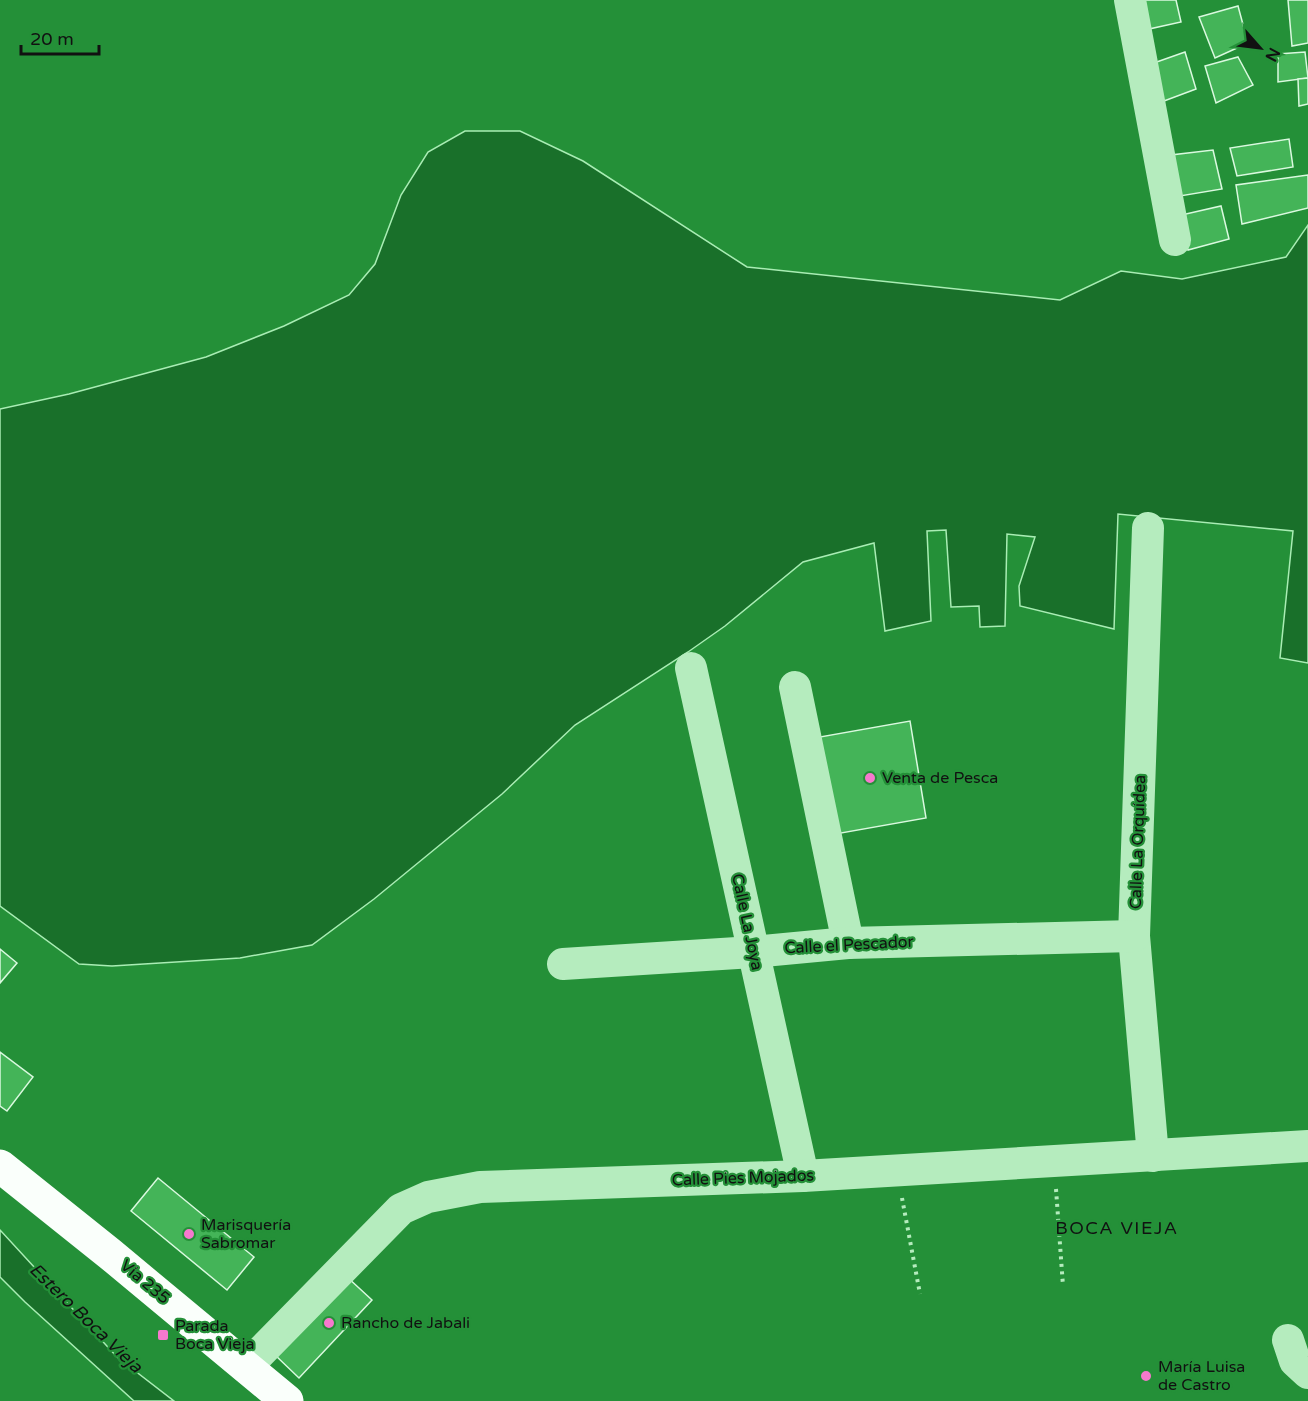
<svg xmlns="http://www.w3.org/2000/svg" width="1308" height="1401" viewBox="0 0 1308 1401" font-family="'Varela Round',sans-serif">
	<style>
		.water { fill: #19702a; stroke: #a9edb4; stroke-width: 1.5 }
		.building { fill: #44b458; stroke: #daf9df; stroke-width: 1.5 }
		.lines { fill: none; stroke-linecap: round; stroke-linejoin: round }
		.path { stroke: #b5ecbe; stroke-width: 4; stroke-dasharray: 3 4.5; stroke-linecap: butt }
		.minor { stroke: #b5ecbe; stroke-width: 32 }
		.major { stroke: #fafffb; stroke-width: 33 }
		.poi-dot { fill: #f679cd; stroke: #249038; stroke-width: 2 }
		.labels { text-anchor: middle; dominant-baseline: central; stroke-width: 4.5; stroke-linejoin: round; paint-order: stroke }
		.poi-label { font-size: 16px; fill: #111; stroke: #249038; text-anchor: start }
		.street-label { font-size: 16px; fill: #111; stroke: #249038 }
		.neighbourhood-label { font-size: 18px; letter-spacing: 1.5px; fill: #111; stroke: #249038 }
		.water-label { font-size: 18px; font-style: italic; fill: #111; stroke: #249038 }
	</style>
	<rect width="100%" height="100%" fill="#249038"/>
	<g class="water">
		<path d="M465,131H520L583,161L747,267L1060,300L1121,271L1182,279L1286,257L1308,225V663L1280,658L1293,531L1118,514L1114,629L1020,606L1019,586L1035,537L1007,534L1005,626L980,627L979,606L951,607L946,530L927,531L931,621L885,631L874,543L803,562L725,626L688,652L575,725L502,794L374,899L312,945L240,958L112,966L79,964L0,906V409L69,394L206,357L284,326L349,295L375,264L401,195L428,152Z"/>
		<path d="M0,1230L117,1357L174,1401H134L25,1302L0,1277Z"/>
	</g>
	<g class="building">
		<path d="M1142,0H1176L1181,22L1149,29Z"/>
		<path d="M1288,0H1308V43L1292,46Z"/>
		<path d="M1238,6L1248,43L1215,58L1199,17Z"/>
		<path d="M1185,52L1196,89L1164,101L1151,64Z"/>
		<path d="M1305,52L1308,78L1278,82V54Z"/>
		<path d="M1238,57L1253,85L1216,103L1205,66Z"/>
		<path d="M1308,78V104L1299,106L1298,79Z"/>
		<path d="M1289,139L1293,167L1237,176L1230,148Z"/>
		<path d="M1213,150L1222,189L1180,196L1171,155Z"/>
		<path d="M1308,175V208L1242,224L1236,185Z"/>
		<path d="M1221,206L1229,239L1188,250L1177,216Z"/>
		<path d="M910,721L926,818L830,835L814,738Z"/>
		<path d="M0,949L17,963L0,983Z"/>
		<path d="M0,1052L33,1077L7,1111L0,1106Z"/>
		<path d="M158,1178L254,1257L227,1290L131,1211Z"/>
		<path d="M346,1276L372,1300L299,1378L274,1354Z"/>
	</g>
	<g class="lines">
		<g class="path">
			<path d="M1056,1189L1063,1286"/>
			<path d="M902,1198L920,1294"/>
		</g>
		<g class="minor">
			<path d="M1130,0L1175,240"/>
			<path d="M1148,528L1134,936L1153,1156"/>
			<path d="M691,668L803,1176"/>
			<path d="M795,687L848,943"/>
			<path d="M563,964L753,952L848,943L1134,936"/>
			<path d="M1288,1340L1295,1361L1308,1373"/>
			<path d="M246,1367L401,1209L428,1197L480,1187L803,1176L1308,1146"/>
		</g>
		<path class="major" d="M0,1166L110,1254L287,1401"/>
	</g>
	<g class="poi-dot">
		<circle cx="870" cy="778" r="6"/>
		<circle cx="189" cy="1234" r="6"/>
		<circle cx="329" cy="1323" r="6"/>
		<rect x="157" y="1329" width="12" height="12" rx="3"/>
		<circle cx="1146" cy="1376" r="6"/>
	</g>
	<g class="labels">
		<g class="poi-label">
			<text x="882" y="778">Venta de Pesca</text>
			<text x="201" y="1225">Marisquería<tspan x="201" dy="18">Sabromar</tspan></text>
			<text x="341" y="1323">Rancho de Jabali</text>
			<text x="175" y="1326">Parada<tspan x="175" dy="18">Boca Vieja</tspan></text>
			<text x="1158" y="1367">María Luisa<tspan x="1158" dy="18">de Castro</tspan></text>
		</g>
		<g class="street-label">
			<text transform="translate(1138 842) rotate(-88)">Calle La Orquídea</text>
			<text transform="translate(747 922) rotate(78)">Calle La Joya</text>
			<text transform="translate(849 945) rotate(-3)">Calle el Pescador</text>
			<text transform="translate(743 1178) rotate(-2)">Calle Pies Mojados</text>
			<text transform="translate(145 1282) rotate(40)">Vía 235</text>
		</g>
		<g class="neighbourhood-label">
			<text x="1117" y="1228">BOCA VIEJA</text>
		</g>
		<g class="water-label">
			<text transform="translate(86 1318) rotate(44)">Estero Boca Vieja</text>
		</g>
	</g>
	<g transform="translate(1260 48) rotate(118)" stroke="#249038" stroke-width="4.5" paint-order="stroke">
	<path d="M0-4.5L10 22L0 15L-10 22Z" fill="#111111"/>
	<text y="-9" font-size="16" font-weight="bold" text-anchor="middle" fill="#111111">N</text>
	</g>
	<path d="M21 45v9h78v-9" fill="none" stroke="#111111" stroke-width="3"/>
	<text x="30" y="45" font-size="18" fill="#111111" stroke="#249038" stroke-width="4.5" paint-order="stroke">20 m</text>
</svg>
